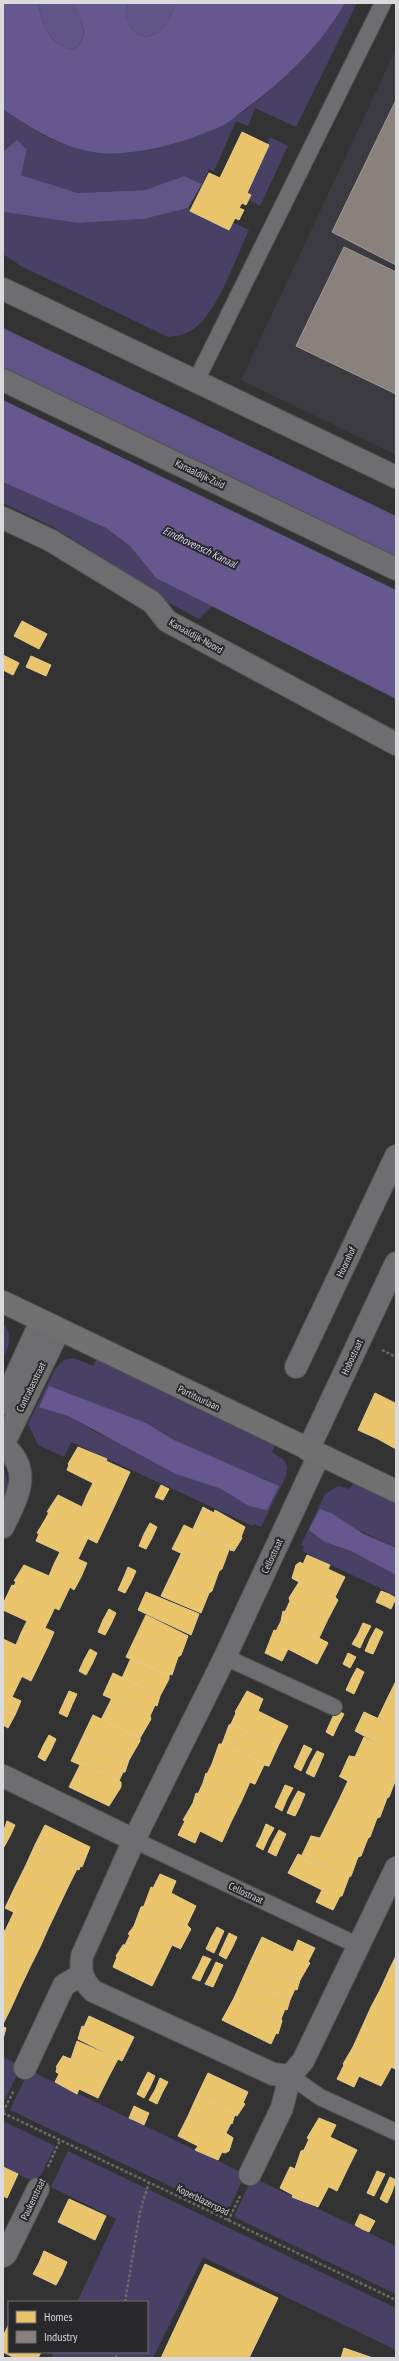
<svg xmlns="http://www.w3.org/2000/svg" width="399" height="2361" viewBox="0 0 399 2361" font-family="'PT Sans Narrow',sans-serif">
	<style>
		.built { fill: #3c3b42 }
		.green { fill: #494165; fill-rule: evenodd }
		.forest { fill: #615587 }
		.water { fill: #66588e }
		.homes { fill: #e9c46a; stroke: #e4cb8c }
		.industry { fill: #8a817c; stroke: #a29c99 }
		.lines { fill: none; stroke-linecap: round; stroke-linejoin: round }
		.lane-casing { stroke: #515152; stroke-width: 18 }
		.street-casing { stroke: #515152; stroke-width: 24 }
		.secondary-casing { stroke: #515152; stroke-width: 24 }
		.path { stroke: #69696a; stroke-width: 2.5; stroke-dasharray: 3 2; stroke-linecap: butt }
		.lane { stroke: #6e6e70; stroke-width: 16 }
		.street { stroke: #6e6e70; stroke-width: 22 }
		.secondary { stroke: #717172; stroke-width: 22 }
		.labels { text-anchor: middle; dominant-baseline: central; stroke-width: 4; stroke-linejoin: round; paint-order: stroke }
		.street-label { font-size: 10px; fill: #dadadc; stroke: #29282b }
		.water-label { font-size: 11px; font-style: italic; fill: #dbd4f7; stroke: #29282b }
	</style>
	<rect width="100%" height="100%" fill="#333334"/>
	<path class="built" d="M396,49V455L241,380Z"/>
	<g class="green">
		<path d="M345,3H357L296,127L255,108L248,126L236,121L214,171L209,169L202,184L184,176L145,190L78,193L21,175L27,150L3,152V109C17,119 46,140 63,143C77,146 108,141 124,141C144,140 171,142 191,138C244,125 319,50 345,3Z"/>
		<path d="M270,137L288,146L260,206L242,197Z"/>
		<path d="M188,208L229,227L232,222L249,230C237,255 218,310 196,327C188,334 179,336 168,337L21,266L3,254V212L78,223L144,219Z"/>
		<path d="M3,482L106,528L130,546L156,578L212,606L199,619L158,597L137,580L55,528L3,503Z"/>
		<path d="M3,1323C13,1335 9,1346 3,1358Z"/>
		<path d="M74,1358L93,1366L97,1358L276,1444L272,1452L284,1460L287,1467L286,1476L261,1527L254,1524L253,1526L71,1442L64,1457L38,1445L28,1424L55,1369L64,1360ZM49,1387L146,1423L174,1440L246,1473L266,1479L249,1506L219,1488L99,1434L68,1416L39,1406Z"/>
		<path d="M3,1464L8,1484L3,1501Z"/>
		<path d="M354,1481L396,1501V1548L352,1527L325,1542L351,1551L396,1575V1596L302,1551L304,1547L301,1545L325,1494L338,1486L350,1489Z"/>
		<path d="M3,2057L21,2066L3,2104Z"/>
		<path d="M29,2070L245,2174L227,2213L10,2110Z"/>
		<path d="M3,2121L55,2146L37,2183L3,2167Z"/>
		<path d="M68,2151L396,2308V2350L203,2257L153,2358H51L54,2352H147V2302H77L116,2219L51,2187Z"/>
		<path d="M252,2177L396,2246V2294L234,2217Z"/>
	</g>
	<g class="forest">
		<path d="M38,3H73C81,20 92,36 74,50C50,46 42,25 38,3Z"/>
		<path d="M127,3H175C172,14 166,29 155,34C135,44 122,21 127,3Z"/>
		<path d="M17,140L27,150L21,175L78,193L145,190L184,176L202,184L188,208L144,219L78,223L3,212V152Z"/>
		<path d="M3,328L396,516V557L3,370Z"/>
	</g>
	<g class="water">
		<path d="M3,3H38C42,25 50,46 74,50C92,36 81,20 73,3H127C122,21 135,44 155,34C166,29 172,14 175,3H345C321,45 283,82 244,110C237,115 230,122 222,126C190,141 137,156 101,153C66,150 31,129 3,109Z"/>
		<path d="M3,400L396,590V699L156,578L130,546L106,528L3,482Z"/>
		<path d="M49,1386L146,1423L174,1440L279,1486L267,1510L249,1506L219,1488L176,1474L68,1416L39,1407Z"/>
		<path d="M320,1509L331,1513L364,1534L396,1548V1575L351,1551L325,1542L309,1530Z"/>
	</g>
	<g class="homes">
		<path d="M242,132L269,145L247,193L251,195L246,205L242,203L239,208L244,210L239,220L235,218L229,230L190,211L209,173L220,178Z"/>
		<path d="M22,621L47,634L39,649L14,636Z"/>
		<path d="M3,655L19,663L13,675L3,670Z"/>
		<path d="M31,656L51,665L46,676L26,667Z"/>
		<path d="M375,1393L395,1403L378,1439L358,1430Z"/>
		<path d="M395,1403H396V1449L378,1439Z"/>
		<path d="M78,1447L107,1459L106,1461L130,1472L114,1507L87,1495L93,1483L67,1470L69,1465L68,1464Z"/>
		<path d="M161,1485L169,1489L163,1500L155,1497Z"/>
		<path d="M58,1495L82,1507L87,1495L114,1507L97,1543L46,1518L49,1512H47Z"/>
		<path d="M203,1507L214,1513L215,1510L245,1527L241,1537L242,1538L234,1551L230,1550V1547L193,1529Z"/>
		<path d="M46,1518L88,1538L78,1559L87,1563L81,1577L54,1564L60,1552L36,1541L39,1534L37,1533Z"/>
		<path d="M150,1523L157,1527L152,1538L144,1534Z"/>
		<path d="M184,1525L230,1547L222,1569L219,1571L172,1549Z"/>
		<path d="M144,1534L152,1538L146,1549L139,1546Z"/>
		<path d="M182,1552L219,1571L212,1591L209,1593L171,1575Z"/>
		<path d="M307,1555L330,1565L328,1569L345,1577L335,1597L338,1600L292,1578L296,1565L300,1562L303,1564Z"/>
		<path d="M54,1564L81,1577L74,1590L70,1587L59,1610L14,1587L16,1581H14L24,1565L49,1576Z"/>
		<path d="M128,1567L136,1571L131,1582L123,1579Z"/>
		<path d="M171,1575L209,1593L201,1613L161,1596Z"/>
		<path d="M292,1578L338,1600L328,1619L290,1601L289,1598L299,1582Z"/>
		<path d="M123,1579L131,1582L125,1593L118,1590Z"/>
		<path d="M12,1585L55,1607L45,1628L54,1632L48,1646L21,1633L27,1621L3,1610V1604Z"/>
		<path d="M381,1591L389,1594L383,1605L376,1602Z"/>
		<path d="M146,1592L199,1614L191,1635L138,1610Z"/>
		<path d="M389,1594L396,1598L391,1609L383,1605Z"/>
		<path d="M290,1601L328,1619L319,1638L328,1643L281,1621L283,1611L285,1612Z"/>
		<path d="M109,1609L116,1613L111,1624L103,1620Z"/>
		<path d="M146,1615L188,1636L181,1655L178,1657L136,1636Z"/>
		<path d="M103,1620L111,1624L105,1635L98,1632Z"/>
		<path d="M281,1621L328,1643L317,1664L288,1649L282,1661L265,1653L274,1630L276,1631Z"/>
		<path d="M363,1623L371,1626L365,1637L358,1634Z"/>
		<path d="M376,1628L383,1632L378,1643L370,1639Z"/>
		<path d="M21,1633L48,1646L31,1681L3,1667V1639L16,1645Z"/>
		<path d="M358,1634L365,1637L360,1648L352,1644Z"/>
		<path d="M136,1636L178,1657L172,1675L170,1674L169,1676L126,1657Z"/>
		<path d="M370,1639L378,1643L373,1654L365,1651Z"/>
		<path d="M90,1649L97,1653L92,1664L84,1660Z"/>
		<path d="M348,1653L356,1657L350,1668L343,1664Z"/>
		<path d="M131,1658L169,1676V1679L160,1696L122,1678Z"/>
		<path d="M84,1660L92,1664L86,1675L79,1671Z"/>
		<path d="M3,1667L22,1676L12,1697L21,1701L15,1715L3,1709Z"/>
		<path d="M357,1668L364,1672L359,1683L351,1679Z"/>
		<path d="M113,1673L160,1696L157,1706L155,1705L150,1716L103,1695Z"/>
		<path d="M351,1679L359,1683L354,1694L346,1690Z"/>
		<path d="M396,1681V1701L388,1697Z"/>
		<path d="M69,1691L77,1694L72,1705L64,1702Z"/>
		<path d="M247,1691L263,1699L258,1711L288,1726L278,1746L231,1724L236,1713L235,1712Z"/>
		<path d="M388,1697L396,1701V1727L378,1718Z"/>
		<path d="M112,1698L150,1716L151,1719L140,1738L101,1720Z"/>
		<path d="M64,1702L72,1705L67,1717L59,1713Z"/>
		<path d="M3,1709L15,1715L8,1728L3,1725Z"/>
		<path d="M336,1710L344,1714L338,1725L331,1721Z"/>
		<path d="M364,1712L396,1727V1753L355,1731Z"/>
		<path d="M93,1715L140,1738V1741L129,1760L82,1738Z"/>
		<path d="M331,1721L338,1725L333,1736L326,1732Z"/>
		<path d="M231,1724L278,1746L269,1766L222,1744L229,1725Z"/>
		<path d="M49,1735L56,1739L51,1750L43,1746Z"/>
		<path d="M364,1737L396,1753V1779L349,1756L355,1757Z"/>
		<path d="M82,1738L129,1760L125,1772H123L119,1781L71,1761Z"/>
		<path d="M219,1744H222L269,1766L264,1765L255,1784L212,1764Z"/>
		<path d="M304,1745L312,1749L306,1760L299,1756Z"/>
		<path d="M43,1746L51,1750L45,1761L38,1757Z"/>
		<path d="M317,1751L324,1754L319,1766L311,1762Z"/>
		<path d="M299,1756L306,1760L301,1771L294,1767Z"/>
		<path d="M349,1756L396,1779L389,1797L387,1798L340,1776Z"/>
		<path d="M311,1762L319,1766L314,1777L306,1773Z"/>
		<path d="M81,1763L121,1782V1787L109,1806L69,1787Z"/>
		<path d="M212,1764L255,1784L250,1782L241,1802L203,1783L206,1773L207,1774Z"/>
		<path d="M339,1776L387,1798L380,1817L377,1818L339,1800L348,1781Z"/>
		<path d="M203,1783L241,1802L231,1822L193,1803L196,1793L198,1794Z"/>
		<path d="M285,1785L293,1788L287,1799L280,1796Z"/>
		<path d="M298,1791L305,1794L300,1806L292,1802Z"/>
		<path d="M280,1796L287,1799L282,1811L275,1807Z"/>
		<path d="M339,1800L377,1818L370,1837L368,1838L329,1820Z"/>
		<path d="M292,1802L300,1806L295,1816L287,1813Z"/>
		<path d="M193,1803L231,1822L222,1842L200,1831L195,1843L178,1835L185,1821L183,1820Z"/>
		<path d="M329,1820L368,1838L361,1856L358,1857L311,1836L320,1838Z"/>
		<path d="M7,1821L15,1825L10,1836L3,1833Z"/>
		<path d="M266,1824L274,1828L268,1839L261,1836Z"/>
		<path d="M45,1825L90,1847L82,1867L35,1845Z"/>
		<path d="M279,1830L286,1834L281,1845L273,1841Z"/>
		<path d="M3,1833L10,1836L4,1847H3Z"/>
		<path d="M261,1836L268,1839L263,1850L256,1846Z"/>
		<path d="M311,1836L358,1857L351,1876L349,1877L302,1855Z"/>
		<path d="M273,1841L281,1845L276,1856L268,1852Z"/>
		<path d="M35,1845L80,1867L79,1870L77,1869L68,1887L25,1867Z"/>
		<path d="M298,1854L349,1877L342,1896H340L333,1910L316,1902L322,1890L288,1873Z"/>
		<path d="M25,1867L68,1887L58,1908L15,1887Z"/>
		<path d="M160,1874L176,1881L171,1893L196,1906L187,1925L191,1929L144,1906L151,1887L153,1888Z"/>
		<path d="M15,1887L58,1908L48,1929L5,1908Z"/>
		<path d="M144,1906L191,1929L181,1948L134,1926L141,1907Z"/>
		<path d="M14,1912L48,1929L40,1947L5,1931Z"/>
		<path d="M134,1926L175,1945L181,1949L172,1945L163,1964L123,1945H125L130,1935L128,1934Z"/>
		<path d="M217,1927L224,1931L219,1942L211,1938Z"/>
		<path d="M3,1930L40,1947L30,1967L3,1955Z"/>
		<path d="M229,1933L237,1937L232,1948L224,1944Z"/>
		<path d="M262,1937L293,1952L298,1940L315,1948L308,1962L310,1963L300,1980L252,1958Z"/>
		<path d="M211,1938L219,1942L214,1953L206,1949Z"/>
		<path d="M224,1944L232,1948L226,1959L219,1955Z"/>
		<path d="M123,1945L163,1964L152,1986L113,1967L117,1957L116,1956Z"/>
		<path d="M3,1955L30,1967L20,1988L3,1979Z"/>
		<path d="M203,1956L211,1959L205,1970L198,1967Z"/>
		<path d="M396,1956V1970L390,1968Z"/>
		<path d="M252,1958L300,1980L297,1990L295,1989L290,2000L243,1978Z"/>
		<path d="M216,1962L223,1965L218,1976L211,1973Z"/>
		<path d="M198,1967L205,1970L200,1981L192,1978Z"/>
		<path d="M390,1968L396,1970V1995L381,1988Z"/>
		<path d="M211,1973L218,1976L213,1987L205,1984Z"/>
		<path d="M243,1978L290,2000L287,2010L285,2009L281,2019L282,2021L234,1998Z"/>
		<path d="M3,1979L20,1988L11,2008L3,2004Z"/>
		<path d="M381,1988L396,1995V2019L371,2007Z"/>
		<path d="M234,1998L282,2021L278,2034L276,2033L271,2044L222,2020Z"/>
		<path d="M3,2004L11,2008L3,2024Z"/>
		<path d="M371,2007L396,2019V2043L362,2027Z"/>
		<path d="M89,2016L134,2037L122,2061L78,2039L82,2026L84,2027Z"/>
		<path d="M3,2027L6,2028L3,2039Z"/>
		<path d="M362,2027L396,2043L395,2069L353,2047Z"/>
		<path d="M77,2041L118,2059L108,2078L63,2056L71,2059Z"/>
		<path d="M353,2047L392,2066L381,2086L359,2076L354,2087L337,2079L344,2065L343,2064Z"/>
		<path d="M63,2056L108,2078L98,2098L79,2089L77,2094L55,2082L59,2074L56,2072L57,2068L56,2067Z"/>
		<path d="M148,2072L155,2076L150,2087L142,2083Z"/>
		<path d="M208,2073L248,2092L243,2103L245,2104L237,2116L197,2096Z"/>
		<path d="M160,2078L168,2082L162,2093L155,2090Z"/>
		<path d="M142,2083L150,2087L144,2098L137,2094Z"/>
		<path d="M155,2090L162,2093L157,2104L149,2100Z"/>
		<path d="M197,2096L235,2114L232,2124L231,2123L226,2133L233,2138L188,2116Z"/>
		<path d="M134,2106L142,2110L136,2121L129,2118Z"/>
		<path d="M142,2110L149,2113L144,2125L136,2121Z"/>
		<path d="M188,2116L233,2138L229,2151L225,2153L222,2152L218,2160L195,2150L198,2146L178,2136Z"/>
		<path d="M319,2118L336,2125L330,2137L357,2150L347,2170L304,2150L309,2139L307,2138Z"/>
		<path d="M304,2150L347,2170L337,2191L290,2167L295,2169L301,2151Z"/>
		<path d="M3,2167L18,2174L7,2198L3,2196Z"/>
		<path d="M290,2167L329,2186L318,2207L292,2197L293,2195L280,2188Z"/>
		<path d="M377,2171L385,2174L379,2186L372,2182Z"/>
		<path d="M390,2177L396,2180L392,2192L385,2188Z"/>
		<path d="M372,2182L379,2186L374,2196L367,2193Z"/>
		<path d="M385,2188L392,2192L387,2203L380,2199Z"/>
		<path d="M69,2199L106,2216L95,2240L58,2222Z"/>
		<path d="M360,2214L367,2217L362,2229L355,2225Z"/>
		<path d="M367,2217L375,2221L369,2232L362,2229Z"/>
		<path d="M44,2251L67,2262L62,2274L39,2263Z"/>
		<path d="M39,2263L62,2274L56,2285L33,2274Z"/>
		<path d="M205,2264L278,2298L249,2358H161Z"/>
		<path d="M8,2326L9,2352H41L38,2358H15L3,2352V2336Z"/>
		<path d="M344,2348L373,2358H341Z"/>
	</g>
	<g class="industry">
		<path d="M396,100V265L332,232Z"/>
		<path d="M344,247L396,272V394L296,346Z"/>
	</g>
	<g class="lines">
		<g class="lane-casing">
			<g id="lane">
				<path d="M196,381L383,3"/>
				<path d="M225,1657L334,1707"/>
				<path d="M134,1840L359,1946"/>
				<path d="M290,2076L320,2097L396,2132"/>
			</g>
		</g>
		<g class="street-casing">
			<g id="street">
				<path d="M3,289L396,477"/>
				<path d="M3,380L396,569"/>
				<path d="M3,518L50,540L152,602L167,621L396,744"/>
				<path d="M296,1367L396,1156"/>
				<path d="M3,1404L41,1321"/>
				<path d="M3,1445L59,1330"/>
				<path d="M3,1445C34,1471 17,1497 3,1527"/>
				<path d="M308,1450L396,1263"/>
				<path d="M319,1455L225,1657L134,1840L82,1956C80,1971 82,1980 93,1991L273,2074L290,2076L303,2061L396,1868"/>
				<path d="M3,1776L134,1840"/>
				<path d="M25,2068L64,1985L81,1975"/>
				<path d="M250,2174L282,2108L290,2076"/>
				<path d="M3,2256L6,2254L38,2189"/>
			</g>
		</g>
		<g class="secondary-casing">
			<path id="secondary" d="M3,1302L396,1491"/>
		</g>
		<g class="path">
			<path d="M382,1350L396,1357"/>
			<path d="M3,2112L14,2090"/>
			<path d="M3,2113L396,2300"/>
			<path d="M48,2167L60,2140"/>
			<path d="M228,2221L240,2196"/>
			<path d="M125,2302L140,2212L149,2182"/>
			<path d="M116,2358L117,2352"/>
		</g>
		<use href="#lane" class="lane"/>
		<use href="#street" class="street"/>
		<use href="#secondary" class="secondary"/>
	</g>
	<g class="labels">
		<g class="street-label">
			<text transform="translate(200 474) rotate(26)">Kanaaldijk-Zuid</text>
			<text transform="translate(196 636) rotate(29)">Kanaaldijk-Noord</text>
			<text transform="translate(346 1262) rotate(-65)">Hoornhof</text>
			<text transform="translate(352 1357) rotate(-65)">Hobostraat</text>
			<text transform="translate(31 1387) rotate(-64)">Contrabasstraat</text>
			<text transform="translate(199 1398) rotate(26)">Partituurlaan</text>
			<text transform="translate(272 1556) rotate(-65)">Cellostraat</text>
			<text transform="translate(246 1893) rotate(25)">Cellostraat</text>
			<text transform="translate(33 2199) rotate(-65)">Paukenstraat</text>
			<text transform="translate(203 2200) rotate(26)">Koperblazerspad</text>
		</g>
		<g class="water-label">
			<text transform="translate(200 547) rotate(26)">Eindhovensch Kanaal</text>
		</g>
	</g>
	<rect width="399" height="2361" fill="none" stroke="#dadadc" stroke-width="8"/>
	<rect x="8" y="2301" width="140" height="52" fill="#29282b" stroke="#706f72"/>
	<rect x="16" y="2311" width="20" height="12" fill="#e9c46a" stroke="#706f72"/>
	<text x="44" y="2321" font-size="12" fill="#dadadc">Homes</text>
	<rect x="16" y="2331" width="20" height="12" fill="#8a817c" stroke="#706f72"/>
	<text x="44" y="2341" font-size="12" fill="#dadadc">Industry</text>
</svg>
